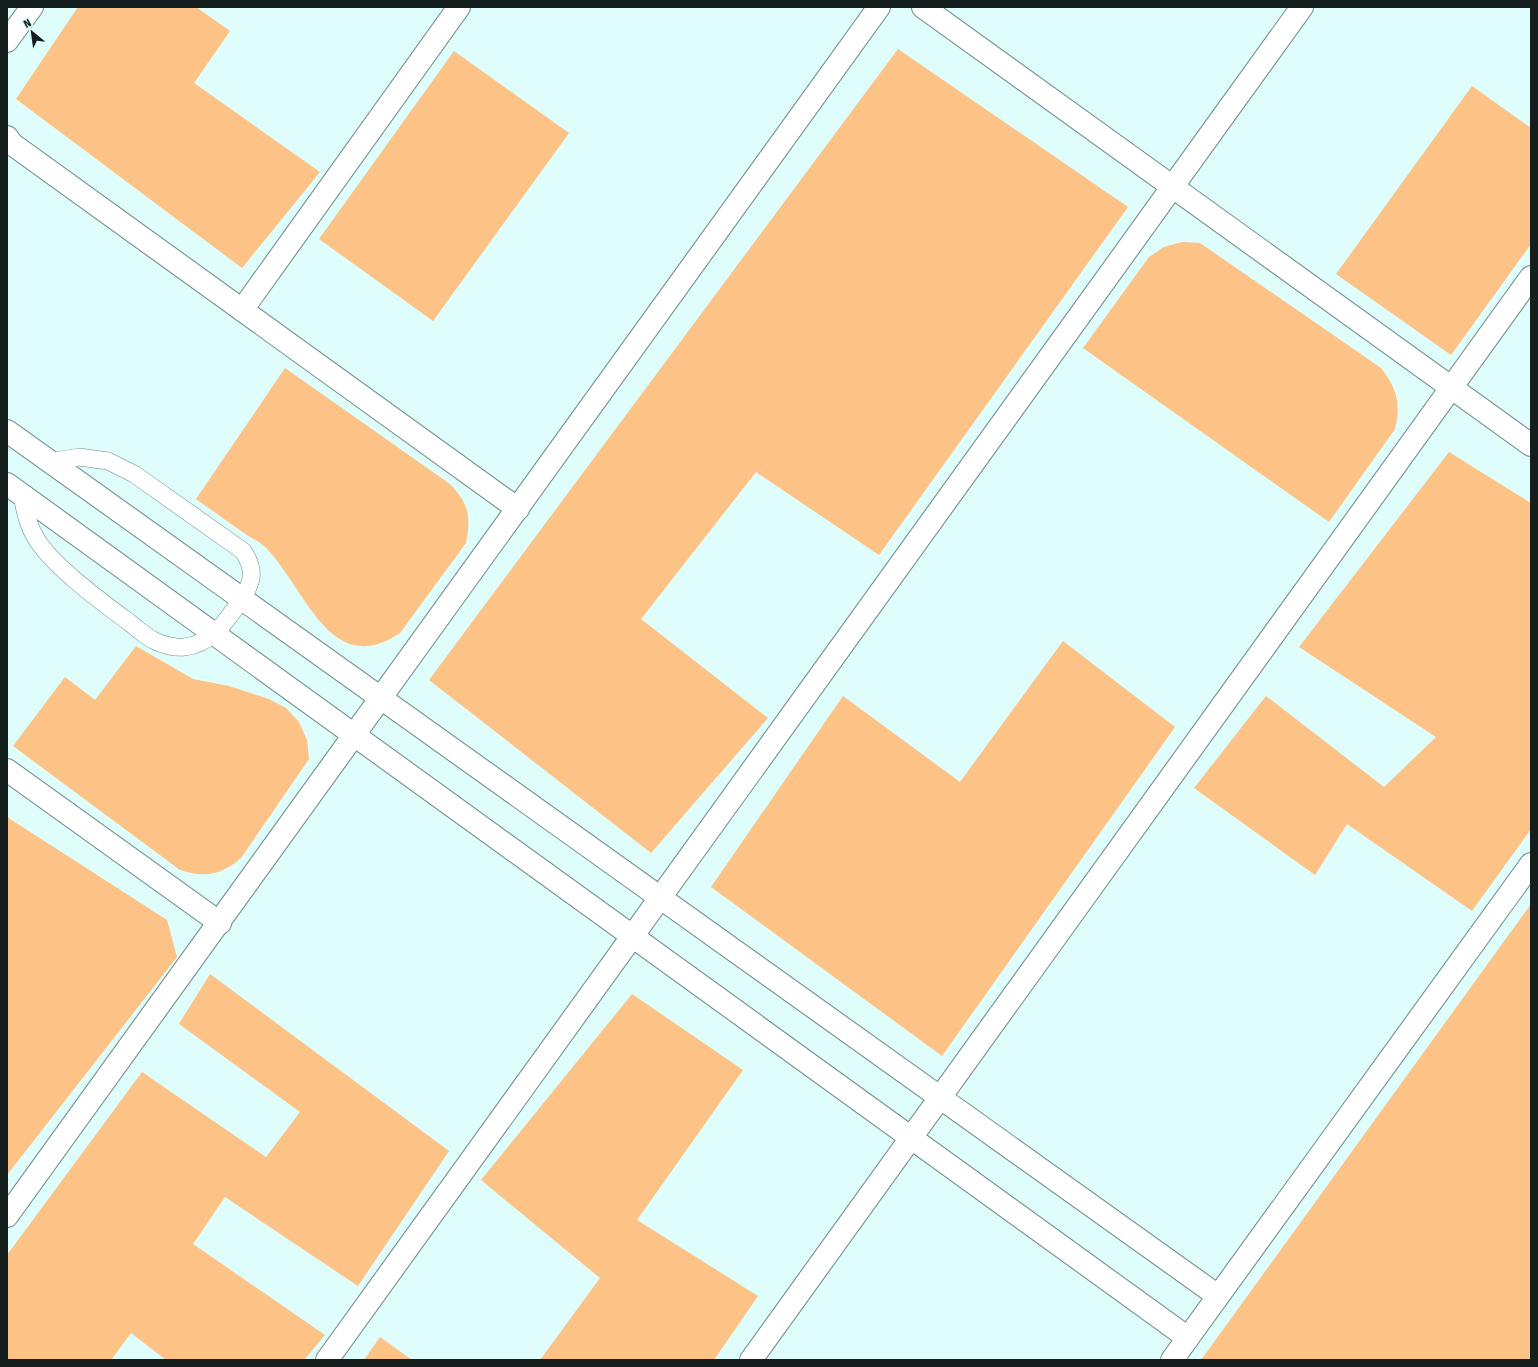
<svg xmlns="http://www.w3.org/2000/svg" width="1538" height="1367" viewBox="0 0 1538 1367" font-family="'Fira Sans Condensed',sans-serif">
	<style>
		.green { fill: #fdc286 }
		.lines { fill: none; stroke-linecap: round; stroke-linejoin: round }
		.lane-casing { stroke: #6b8684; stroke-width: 18 }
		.street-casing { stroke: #6b8684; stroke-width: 24 }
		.lane { stroke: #fff; stroke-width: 17 }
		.street { stroke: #fff; stroke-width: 22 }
	</style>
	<rect width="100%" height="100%" fill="#dffdfb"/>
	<g class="green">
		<path d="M78,7H196L230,31L194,83L320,172L242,268L16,99Z"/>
		<path d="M898,49L1128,207L879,555L756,472L641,619L768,718L651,853L429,680Z"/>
		<path d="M454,51L569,133L433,321L319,239Z"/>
		<path d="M1472,86L1531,128V244L1451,355L1336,274Z"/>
		<path d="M1182,242L1200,243L1381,368C1397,389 1401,403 1395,429L1329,522L1083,348L1149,257L1164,247Z"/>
		<path d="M285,368L450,484C469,504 471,516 466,543L400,633C329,681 305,585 264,546C257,540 248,536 241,531C226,520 211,510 196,499Z"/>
		<path d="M1449,452L1531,503V829L1472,911L1347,824L1315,875L1194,788L1266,696L1384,787L1436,737L1299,647Z"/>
		<path d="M1063,641L1175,727L942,1056L711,887L843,696L960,782Z"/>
		<path d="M136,646L193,679L229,686L269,699L286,708L299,722L307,740L309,759L241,858C221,875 206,878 180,870L13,746L65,677L95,700Z"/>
		<path d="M7,817L167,920L177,957L7,1175Z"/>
		<path d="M1531,904V1360H1201Z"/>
		<path d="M210,974L449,1151L358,1286L225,1197L193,1244L325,1335L304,1360H166L131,1333L111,1360H7V1255L142,1072L266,1157L300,1112L179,1024Z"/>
		<path d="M632,994L743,1070L637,1220L758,1296L714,1360H540L600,1278L481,1180Z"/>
		<path d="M380,1337L412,1360H364Z"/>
	</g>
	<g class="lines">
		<g class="lane-casing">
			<path id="lane" d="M22,495C25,512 28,526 37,540C55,568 103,603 130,623C138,629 146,637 155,641C163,645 175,648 184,647C211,644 224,624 239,603C252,584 257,572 243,551L134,474L108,461L79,457L50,462"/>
		</g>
		<g class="street-casing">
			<g id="street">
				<path d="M923,7L1531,445"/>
				<path d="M7,41L32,7"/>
				<path d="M7,137L12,144L518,509"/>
				<path d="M242,310L459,7"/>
				<path d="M7,431L1218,1296"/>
				<path d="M7,484L1188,1338"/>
				<path d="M7,770L220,923"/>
				<path d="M7,1216L879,7"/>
				<path d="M327,1360L1302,7"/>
				<path d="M751,1360L1531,277"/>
				<path d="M1172,1360L1531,864"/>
			</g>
		</g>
		<use href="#lane" class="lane"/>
		<use href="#street" class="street"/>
	</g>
	<rect width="1538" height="1367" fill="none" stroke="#131e1d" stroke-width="16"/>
	<g transform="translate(32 32) rotate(331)" stroke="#dffdfb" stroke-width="3" paint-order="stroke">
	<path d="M0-3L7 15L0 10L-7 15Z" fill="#131e1d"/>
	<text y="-6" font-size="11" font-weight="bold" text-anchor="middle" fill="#131e1d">N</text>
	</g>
</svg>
